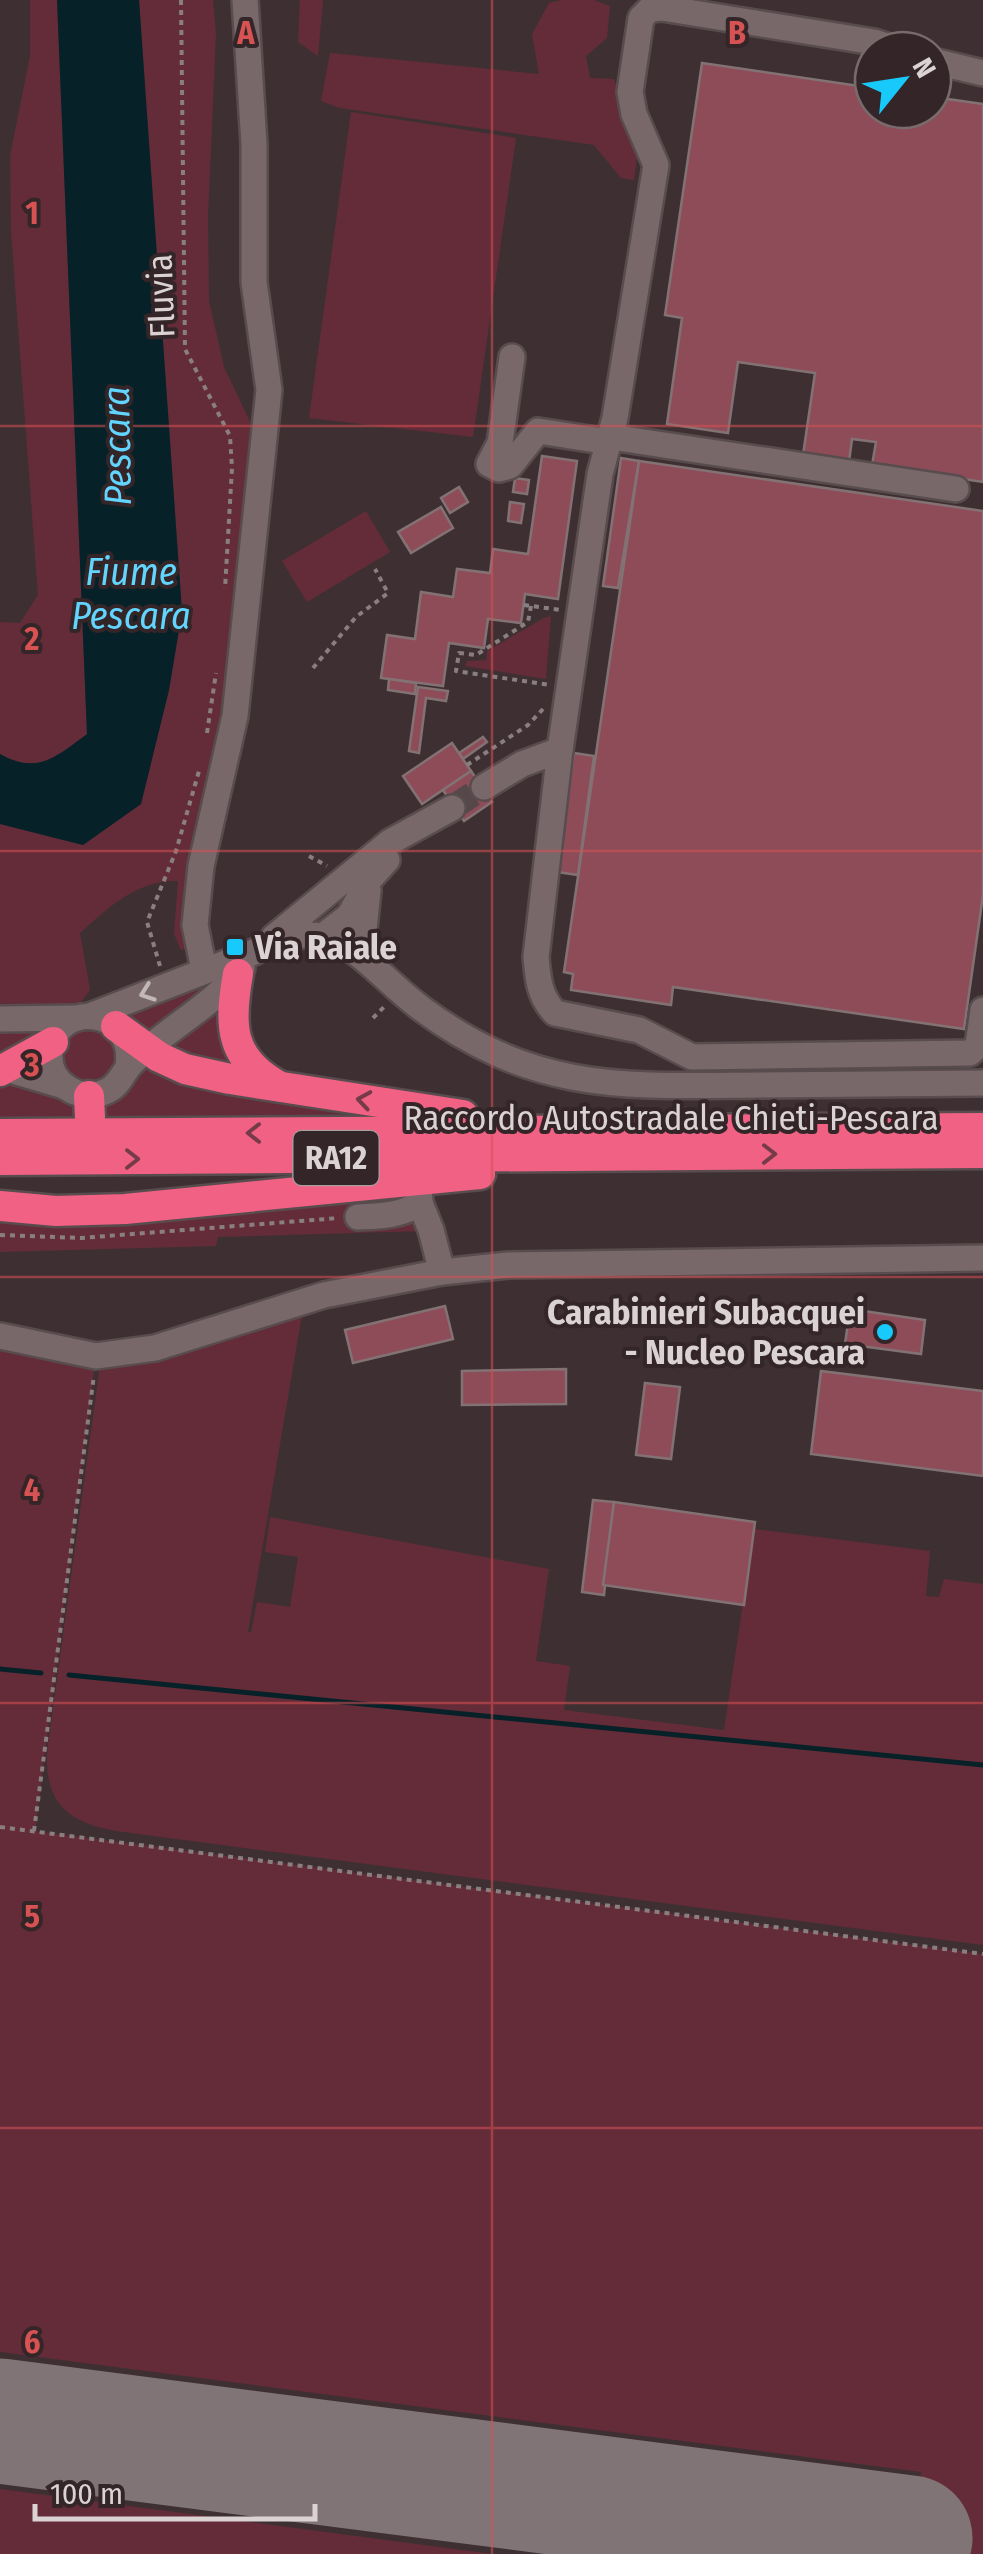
<svg xmlns="http://www.w3.org/2000/svg" width="983" height="2554" viewBox="0 0 983 2554" font-family="'Fira Sans Condensed',sans-serif">
	<style>
		.green { fill: #642c38 }
		.water { fill: #072129 }
		.lines { fill: none; stroke-linecap: round; stroke-linejoin: round }
		.stream { stroke: #072129; stroke-width: 5 }
		.taxiway { stroke: #807476; stroke-width: 50 }
		.runway { stroke: #807476; stroke-width: 125 }
		.building { fill: #8d4c58; stroke: #837274; stroke-width: 2.5 }
		.minor-tunnel { stroke: #56484a; stroke-width: 25; stroke-dasharray: 25 12; stroke-linecap: butt }
		.minor-casing { stroke: #584c4e; stroke-width: 30 }
		.highway-casing { stroke: #584c4e; stroke-width: 35 }
		.path { stroke: #8a7f80; stroke-width: 4; stroke-dasharray: 5 5; stroke-linecap: butt }
		.minor { stroke: #78686a; stroke-width: 25 }
		.highway { stroke: #f06183; stroke-width: 30 }
		.oneway { stroke: #c2b8b9 }
		.oneway2 { stroke: #763b48 }
		.grid { fill: none; stroke: #d75253; stroke-width: 2.5; stroke-opacity: 0.55 }
		.poi-dot { fill: #17cafb; stroke: #342628; stroke-width: 4 }
		.labels { text-anchor: middle; dominant-baseline: central; stroke-width: 8; stroke-linejoin: round; paint-order: stroke }
		.shield { fill: #342628; stroke: #a99ea0; stroke-width: 2.5 }
		.shield-label { font-size: 32px; font-weight: bold; fill: #dbd2d3 }
		.street-label { font-size: 35px; fill: #dbd2d3; stroke: #342628 }
		.poi-label { font-size: 35px; font-weight: bold; fill: #dbd2d3; stroke: #342628; text-anchor: start }
		.water-label { font-size: 38px; font-style: italic; fill: #62d5fe; stroke: #342628 }
		.grid-label { font-size: 32px; text-anchor: middle; font-weight: bold; fill: #d75253; stroke: #342628; stroke-width: 8; stroke-linejoin: round; paint-order: stroke }
	</style>
	<rect width="100%" height="100%" fill="#3e3032"/>
	<g class="green">
		<path d="M30,0H57L87,735C55,757 38,776 0,754V622L20,623L38,595L11,232L10,156L30,56Z"/>
		<path d="M139,0H213L216,34L208,216L209,301L224,367L252,426V514L188,948L181,950L174,934L178,881C137,880 109,907 80,933L90,990L80,1003L0,1010V824L83,845L141,804L169,690L182,612Z"/>
		<path d="M300,0H323L318,56L298,42Z"/>
		<path d="M562,0H594L610,6L607,38L586,56L590,78L614,79L637,158L634,180L621,178L594,145L340,108L321,101L330,53L539,74L532,34L549,3Z"/>
		<path d="M351,112L516,138L473,437L309,418Z"/>
		<path d="M366,511L390,552L307,602L282,561Z"/>
		<path d="M551,616L546,679L465,666L467,661L486,660L487,651L544,618Z"/>
		<path d="M229,971L147,1035L115,1011Z"/>
		<path d="M226,993L251,1077L162,1050Z"/>
		<path d="M56,1022L4,1058L0,1057V1026Z"/>
		<circle cx="90" cy="1054" r="27"/>
		<path d="M150,1064L361,1110L362,1115L107,1117L105,1106Z"/>
		<path d="M5,1078L70,1101L77,1117H0V1080Z"/>
		<path d="M400,1191L422,1231L218,1237L216,1246L0,1252V1220Z"/>
		<path d="M304,1303L248,1632H251L257,1602L290,1607L298,1557L265,1552L270,1517L549,1569L536,1661L570,1666L564,1710L724,1730L754,1529L930,1551L926,1596L939,1597L944,1579L983,1584V1945L116,1831C68,1822 45,1804 47,1752L100,1365Z"/>
		<path d="M0,1336L96,1356L35,1831L983,1954V2554H914L921,2472L0,2352Z"/>
		<path d="M0,2489L492,2554H0Z"/>
	</g>
	<path class="water" d="M57,0H139L182,612L169,690L141,804L83,845L0,824V754C37,775 56,757 87,734Z"/>
	<g class="lines">
		<g class="stream">
			<path d="M0,1669L41,1673"/>
			<path d="M69,1675L983,1765"/>
		</g>
		<path class="taxiway" d="M606,2501L652,2527L675,2554"/>
		<path class="runway" d="M0,2421L910,2538"/>
	</g>
	<g class="building">
		<path d="M702,63L873,88V110H933V97L983,104V482L872,465L876,442L852,439L849,462L803,455L815,373L738,362L728,433L667,424L682,318L665,315Z"/>
		<path d="M542,456L577,461L558,599L525,594L521,623L488,619L484,648L449,643L443,686L381,678L387,635L415,639L421,592L453,597L457,569L490,573L493,549L528,554Z"/>
		<path d="M621,458L639,461L618,588L603,586Z"/>
		<path d="M639,461L983,511V895L964,1029L673,987L671,1005L571,990L573,974L564,972Z"/>
		<path d="M515,478L529,480L527,494L513,492Z"/>
		<path d="M459,487L468,502L450,513L441,498Z"/>
		<path d="M510,502L524,504L521,523L508,521Z"/>
		<path d="M441,507L453,528L411,553L398,532Z"/>
		<path d="M389,679L416,683L415,694L388,690Z"/>
		<path d="M418,687L448,691L446,701L426,698L419,753L409,751Z"/>
		<path d="M483,737L487,742L463,759L459,753Z"/>
		<path d="M452,743L471,771L422,804L403,776Z"/>
		<path d="M574,753L594,756L578,875L557,872Z"/>
		<path d="M471,771L492,802L464,821L443,790Z"/>
		<path d="M445,1306L453,1339L353,1363L345,1330Z"/>
		<path d="M850,1309L925,1320L921,1354L845,1344Z"/>
		<path d="M566,1369V1404L462,1405V1371Z"/>
		<path d="M821,1371L983,1391V1476L811,1454Z"/>
		<path d="M645,1383L680,1387L671,1459L636,1455Z"/>
		<path d="M593,1500L614,1502L604,1595L582,1592Z"/>
		<path d="M614,1502L755,1522L744,1605L603,1585Z"/>
	</g>
	<g class="lines">
		<path class="minor-tunnel" d="M452,808L484,787"/>
		<g class="minor-casing">
			<g id="minor">
				<path d="M899,50L874,42L662,8L650,9L641,18L630,92L634,114L656,165L615,418L600,474L560,750L536,957C538,979 539,996 555,1013L639,1030L692,1057L970,1053L978,1045L983,1010"/>
				<path d="M933,61L983,73"/>
				<path d="M512,357L500,443L489,464L499,469L510,466L538,431L609,442"/>
				<path d="M611,437L956,489"/>
				<path d="M484,787L522,764L560,750"/>
				<path d="M323,936L349,916L369,880L387,860"/>
				<path d="M274,937L390,842L452,808"/>
				<path d="M367,959L364,930L368,890"/>
				<path d="M204,970L195,925L201,866L235,716L269,390L254,282V144L245,0"/>
				<path d="M90,1016L254,952C336,905 363,965 422,1009C537,1094 628,1086 762,1085C836,1084 909,1084 983,1083"/>
				<path d="M0,1019L77,1018"/>
				<path d="M128,1066C137,1008 56,998 50,1052C47,1083 80,1104 107,1091C120,1085 122,1073 132,1063C163,1031 217,1003 242,968"/>
				<path d="M0,1067L64,1086"/>
				<path d="M420,1203L431,1230L442,1272"/>
				<path d="M358,1217C380,1216 401,1216 420,1203L419,1180"/>
				<path d="M0,1336L96,1356L155,1348L324,1295L442,1272L508,1265L983,1258"/>
			</g>
		</g>
		<g class="highway-casing">
			<g id="highway">
				<path d="M238,974C229,1024 229,1058 277,1085"/>
				<path d="M116,1026L159,1057L185,1069L230,1079L463,1115"/>
				<path d="M0,1071L53,1042"/>
				<path d="M89,1096L90,1117"/>
				<path d="M0,1134L983,1128"/>
				<path d="M0,1160L983,1153"/>
				<path d="M0,1206L56,1211L125,1209L480,1174"/>
			</g>
		</g>
		<g class="path">
			<path d="M181,0L185,349L230,436L232,468L225,589"/>
			<path d="M524,605L561,610"/>
			<path d="M531,606L528,622L476,655L459,653L456,671L550,685"/>
			<path d="M313,668L356,617L388,593L375,569"/>
			<path d="M207,733L216,673"/>
			<path d="M467,765L528,725L543,709"/>
			<path d="M309,856L327,866"/>
			<path d="M160,966L147,922L176,851L199,771"/>
			<path d="M373,1018L384,1007"/>
			<path d="M0,1235L81,1238L339,1218"/>
			<path d="M0,1827L983,1954"/>
			<path d="M34,1831L94,1375"/>
		</g>
		<use href="#minor" class="minor"/>
		<use href="#highway" class="highway"/>
	</g>
	<defs><path id="oneway-chevron" d="M-2-3.5L2.5 0L-2 3.5" fill="none" stroke-width="1.6" stroke-linecap="round" stroke-linejoin="round" transform="scale(2.5)"/></defs>
	<use class="oneway" href="#oneway-chevron" transform="translate(147 993) rotate(160)"/>
	<g class="oneway2">
		<use href="#oneway-chevron" transform="translate(364 1100) rotate(-171)"/>
		<use href="#oneway-chevron" transform="translate(254 1133) rotate(180)"/>
		<use href="#oneway-chevron" transform="translate(769 1154)"/>
		<use href="#oneway-chevron" transform="translate(132 1159)"/>
	</g>
	<path class="grid" d="M492,0V2554M0,426H983M0,851H983M0,1277H983M0,1703H983M0,2128H983"/>
	<g class="poi-dot">
		<rect x="225" y="937" width="20" height="20" rx="5"/>
		<circle cx="885" cy="1332" r="10"/>
	</g>
	<g class="labels">
		<rect class="shield" x="293.5" y="1131" width="85" height="54" rx="8"/>
		<g class="shield-label">
			<text x="336" y="1158">RA12</text>
		</g>
		<g class="street-label">
			<text transform="translate(161 296) rotate(-92)">Fluvia</text>
			<text x="671" y="1118">Raccordo Autostradale Chieti-Pescara</text>
		</g>
		<g class="poi-label">
			<text x="255" y="947">Via Raiale</text>
			<text x="865" y="1312" text-anchor="end">Carabinieri Subacquei<tspan x="865" dy="40">- Nucleo Pescara</tspan></text>
		</g>
		<g class="water-label">
			<text transform="translate(117 446) rotate(-91)">Pescara</text>
			<text x="131" y="572">Fiume<tspan x="131" dy="44">Pescara</tspan></text>
		</g>
	</g>
	<g class="grid-label">
		<text x="246" y="44">A</text>
		<text x="737" y="44">B</text>
		<text x="32" y="224">1</text>
		<text x="32" y="650">2</text>
		<text x="32" y="1076">3</text>
		<text x="32" y="1501">4</text>
		<text x="32" y="1927">5</text>
		<text x="32" y="2353">6</text>
	</g>
	<g transform="translate(903 80) rotate(60)"><circle r="48" fill="#342628" stroke="#776b6c" stroke-width="2.5"/>
	<path d="M0-8L18 38L0 25L-18 38Z" fill="#17cafb"/>
	<text y="-15" font-size="28" font-weight="bold" text-anchor="middle" fill="#dbd2d3">N</text>
	</g>
	<path d="M35 2504v15h280v-15" fill="none" stroke="#dbd2d3" stroke-width="5"/>
	<text x="50" y="2504" font-size="30" fill="#dbd2d3" stroke="#342628" stroke-width="8" paint-order="stroke">100 m</text>
</svg>
